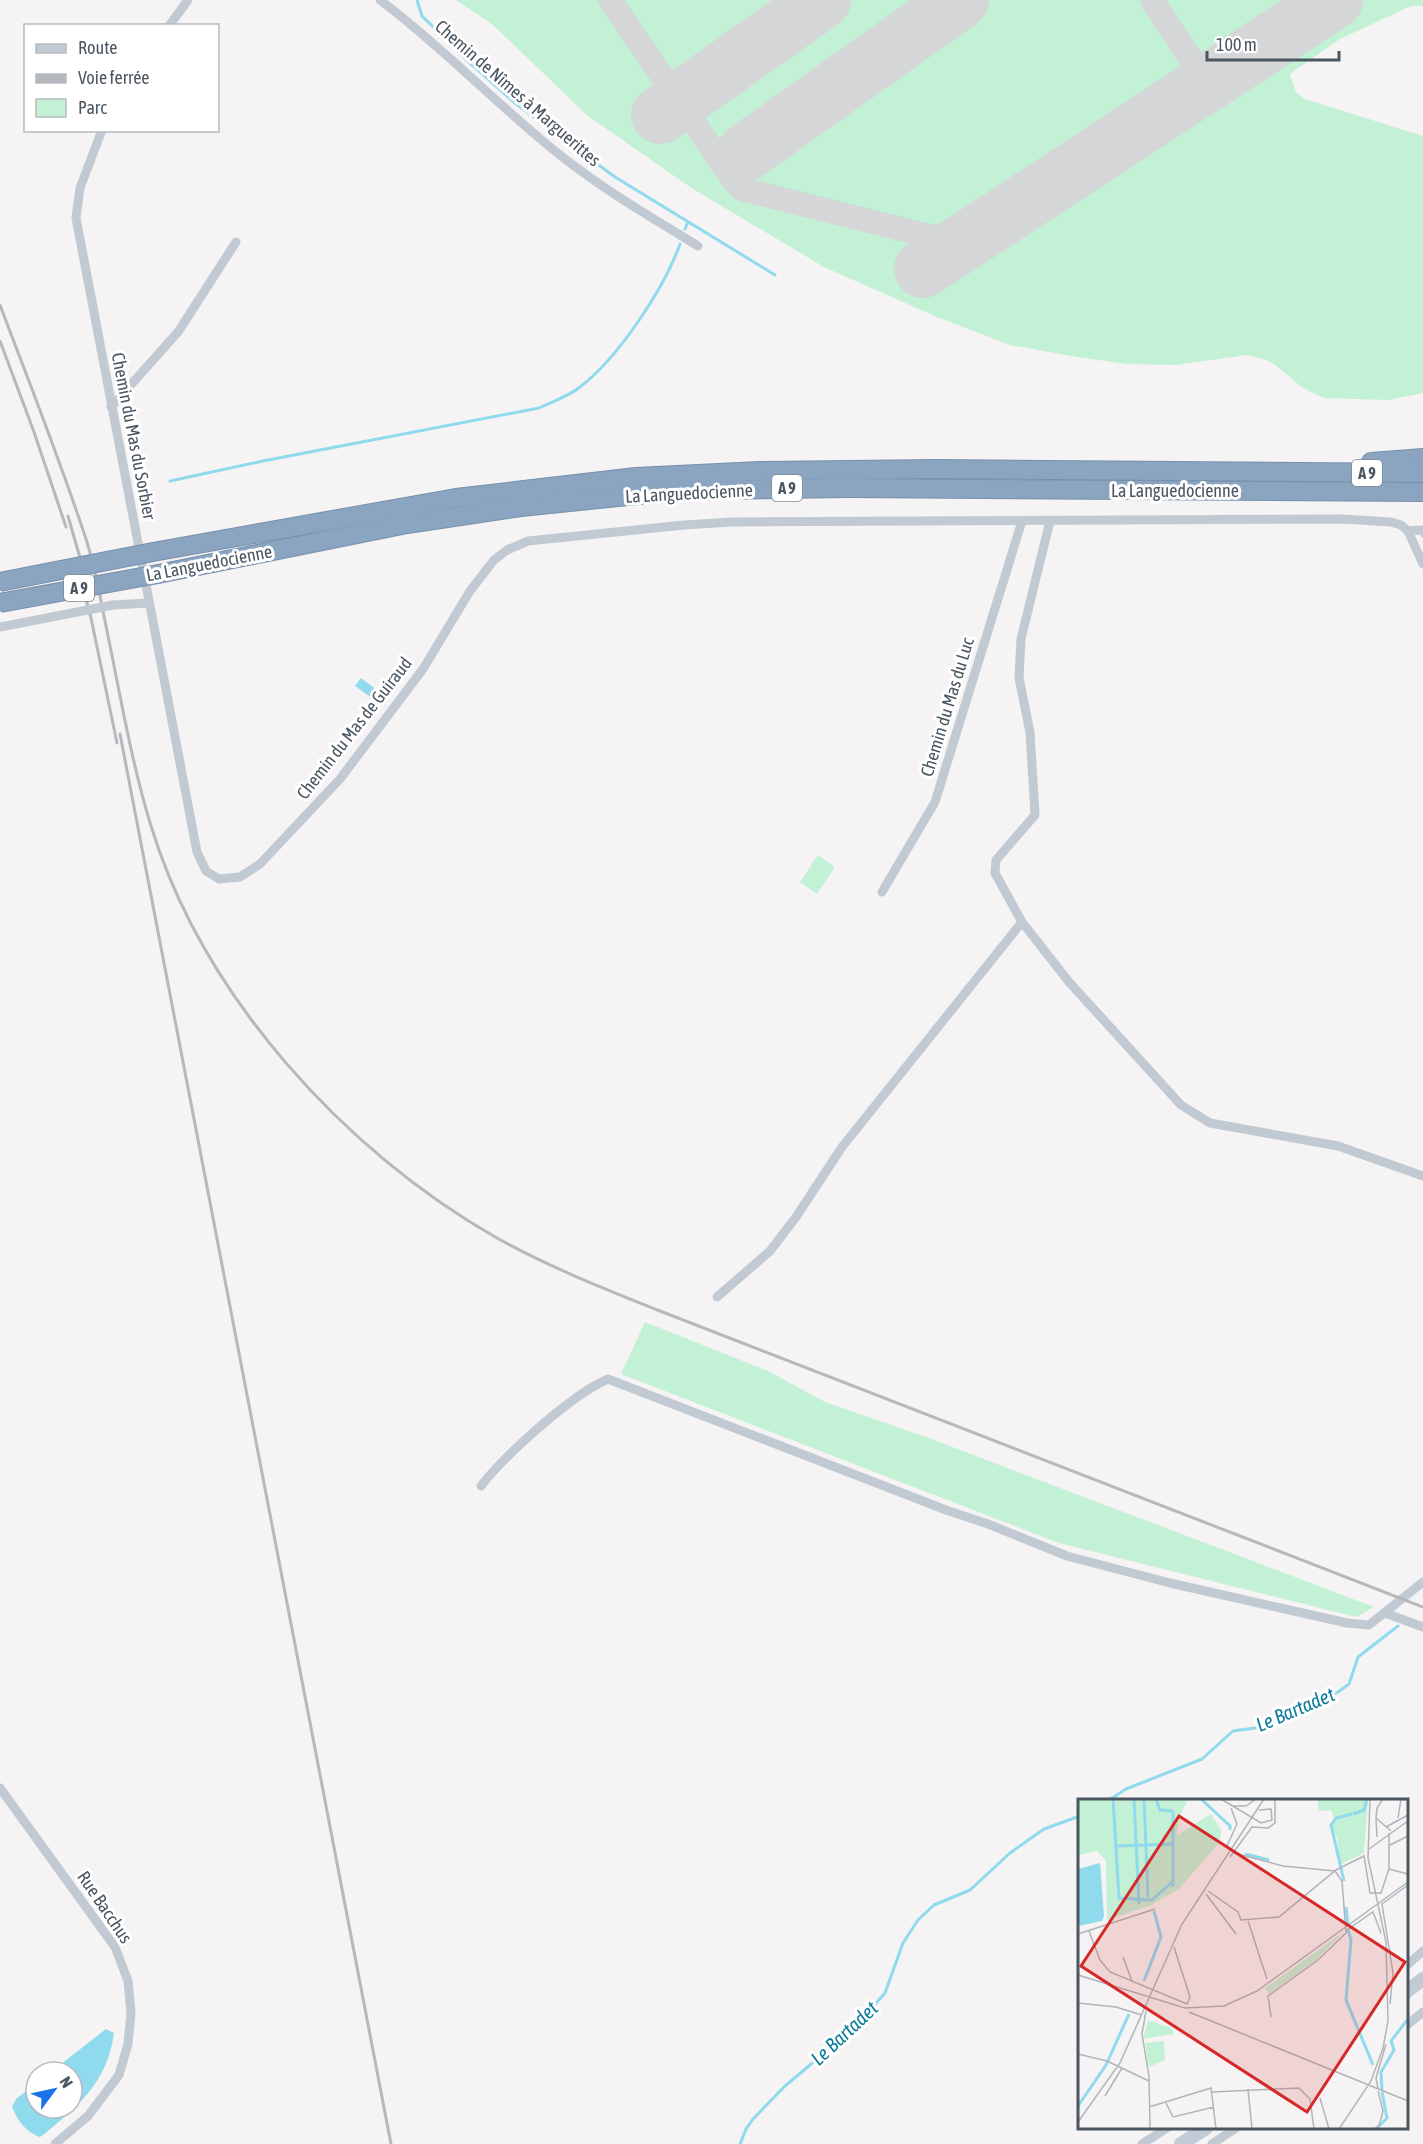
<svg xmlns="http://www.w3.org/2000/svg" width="1423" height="2144" viewBox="0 0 1423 2144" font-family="'Asap Condensed',sans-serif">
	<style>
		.green { fill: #c3f1d5 }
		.water { fill: #90daee }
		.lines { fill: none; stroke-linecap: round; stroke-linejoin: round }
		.stream { stroke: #90daee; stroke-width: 3 }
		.taxiway { stroke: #d5d6d8; stroke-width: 24 }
		.runway { stroke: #d5d6d8; stroke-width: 58 }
		.motorway-casing { stroke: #7690ad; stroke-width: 20 }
		.minor { stroke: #c1cad2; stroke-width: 9 }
		.secondary { stroke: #c1cbd6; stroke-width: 14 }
		.motorway { stroke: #8ba5c1; stroke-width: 18 }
		.rail { stroke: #b5b8bd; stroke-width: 3 }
		.motorway-bridge-casing { stroke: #7690ad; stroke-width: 20; stroke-linecap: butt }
		.minor-bridge { stroke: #c1cad2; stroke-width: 9 }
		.motorway-bridge { stroke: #8ba5c1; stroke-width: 18 }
		.labels { text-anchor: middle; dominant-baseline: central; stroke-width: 6; stroke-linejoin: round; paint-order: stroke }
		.shield { fill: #fff; stroke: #808990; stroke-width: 1.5 }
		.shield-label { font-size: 16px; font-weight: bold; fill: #4a5661 }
		.street-label { font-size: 18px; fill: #4a5661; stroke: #fff }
		.water-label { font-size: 20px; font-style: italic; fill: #0c7c9b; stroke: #fff }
		.inset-river { fill: none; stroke: #90daee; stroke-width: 3 }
		.inset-road { fill: none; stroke: #b1b4b9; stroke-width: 1.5 }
		.view { fill: #d62828; fill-opacity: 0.15; stroke: #d62828; stroke-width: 3 }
		.inset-edge { fill: none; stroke: #4a5661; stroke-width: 3 }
	</style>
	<rect width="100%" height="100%" fill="#f5f3f3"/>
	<g class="green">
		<path d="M456,0H1423V6H1411L1340,39L1290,74L1296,92L1305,99L1423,136V393L1389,400L1324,398L1303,388L1274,364L1263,359L1247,355L1175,365L1127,364L1077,357L1010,345L937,317L824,267L693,189L588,116L492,24Z"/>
		<path d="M818,855L835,867L817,894L800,882Z"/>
		<path d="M645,1322L770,1372L825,1402L926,1437L1374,1607L1356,1617L1059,1543L621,1374Z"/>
	</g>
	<g class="water">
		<path d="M361,678L377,690L372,698L355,686Z"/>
		<path d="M106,2029L114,2033C107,2083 79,2105 43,2135L40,2137C27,2133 16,2119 12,2106L17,2098L36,2084V2108H72V2072H51Z"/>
	</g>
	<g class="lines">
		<g class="stream">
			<path d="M417,0L422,16L471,64L515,103L615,177L775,275"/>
			<path d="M685,229L688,222"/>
			<path d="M170,481L263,461L539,408C552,402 569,396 580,387C618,358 664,289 680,244"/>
			<path d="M1422,535L1423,536"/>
			<path d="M1109,1800L1126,1789L1202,1759L1233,1731L1262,1727L1307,1708L1338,1692L1349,1684L1358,1657L1398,1626"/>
			<path d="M740,2144L746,2129L753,2119L785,2086L853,2029L885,1993L903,1943L918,1920L934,1905L970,1890L1010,1853L1044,1829L1080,1816"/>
		</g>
		<g class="taxiway">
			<path d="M610,0L734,181L742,189L961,244"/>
			<path d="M1152,0L1206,82"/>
			<path d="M724,167L746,152"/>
		</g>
		<g class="runway">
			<path d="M660,115L822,0"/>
			<path d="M746,152L960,0"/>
			<path d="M923,269L1334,0"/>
		</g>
		<g class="motorway-casing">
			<g id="motorway">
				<path d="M1371,462L1423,458"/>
				<path d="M153,552L456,498L636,477L760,471L937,469L1423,473"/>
				<path d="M158,574L407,524L521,507L638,495L714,490L849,488L1423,492"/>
			</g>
		</g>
		<g class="minor">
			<path d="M380,0C444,48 498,106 560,155C604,190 651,217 698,246"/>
			<path d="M169,26L188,0"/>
			<path d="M102,130L80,188L76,218L197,852L206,871L219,879L240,877L260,864L340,779L423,669L470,591L494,560L507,550L528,541L684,525L732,522L1342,519L1391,522L1401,525L1408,531L1423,530"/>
			<path d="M111,407L178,332L236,242"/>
			<path d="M1050,521L1021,639L1019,678L1030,732L1035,815L996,860L995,873L1022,922L1069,982L1181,1105L1210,1123L1338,1146L1423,1176"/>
			<path d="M1408,531L1423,564"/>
			<path d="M113,605L148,603"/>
			<path d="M882,892L935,802L1022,521"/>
			<path d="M717,1297L770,1251L796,1217L842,1147L1022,922"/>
			<path d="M481,1486C506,1454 571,1395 608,1379L946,1510L988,1524L1067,1556L1170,1583L1347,1623L1369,1625L1423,1582"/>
			<path d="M1385,1613L1423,1627"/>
			<path d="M0,1788L115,1947L128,1981L131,2013L128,2044L119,2075L88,2116L55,2144"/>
			<path d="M1406,1966L1423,1951"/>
			<path d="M1406,2026L1423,2012"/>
			<path d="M1142,2144L1167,2128"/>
			<path d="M1212,2144L1236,2128"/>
		</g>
		<g class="secondary">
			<path d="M1406,1992L1423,1979"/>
			<path d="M1181,2144L1206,2128"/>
		</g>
		<use href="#motorway" class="motorway"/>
		<g class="rail">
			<path d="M0,305C29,382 60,460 86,539C95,567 100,597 106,626C120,693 131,761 151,826C203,996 344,1151 497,1238C549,1267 605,1289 660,1311L1423,1607"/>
			<path d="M0,341L34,432L66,527"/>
			<path d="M68,516L91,596"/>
			<path d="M83,588L91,618L117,743"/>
			<path d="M120,734L391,2144"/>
		</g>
		<g class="motorway-bridge-casing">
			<g id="motorway-bridge">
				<path d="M0,582L153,552"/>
				<path d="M0,603L158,574"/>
			</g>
		</g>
		<path class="minor-bridge" d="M0,627L113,605"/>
		<use href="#motorway-bridge" class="motorway-bridge"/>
	</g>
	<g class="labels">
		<g class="shield">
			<rect x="1352" y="460" width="30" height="26" rx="4.5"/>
			<rect x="772" y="475" width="30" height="26" rx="4.5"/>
			<rect x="64" y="575" width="30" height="26" rx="4.5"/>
		</g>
		<g class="shield-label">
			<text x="1367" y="473">A 9</text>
			<text x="787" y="488">A 9</text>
			<text x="79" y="588">A 9</text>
		</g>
		<g class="street-label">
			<text transform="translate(518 93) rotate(41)">Chemin de Nîmes à Marguerittes</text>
			<text transform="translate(134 436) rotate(79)">Chemin du Mas du Sorbier</text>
			<text x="1175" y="490">La Languedocienne</text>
			<text transform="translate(689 493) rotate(-3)">La Languedocienne</text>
			<text transform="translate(209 563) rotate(-11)">La Languedocienne</text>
			<text transform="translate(947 707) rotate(-73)">Chemin du Mas du Luc</text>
			<text transform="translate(354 728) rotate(-52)">Chemin du Mas de Guiraud</text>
			<text transform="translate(105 1907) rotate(56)">Rue Bacchus</text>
		</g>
		<g class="water-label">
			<text transform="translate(1295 1709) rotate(-23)">Le Bartadet</text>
			<text transform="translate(844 2033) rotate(-43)">Le Bartadet</text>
		</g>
	</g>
	<g transform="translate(1078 1799)">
		<rect width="330" height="330" fill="#f5f3f3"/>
		<path d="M0,0H110L101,18L99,36L133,15L143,31L142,43L101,90L71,107L29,121L28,62L19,52L0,56ZM239,0H290L286,54L261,66L259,39L253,31L256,18L253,11L241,12ZM267,132L238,161L191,195L187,189ZM70,221L93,229L96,235L65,240ZM86,242L87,261L71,268L67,244Z" fill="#c3f1d5"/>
		<path d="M22,64L26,117L24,122L0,127V70Z" fill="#90daee"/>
		<path class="inset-river" d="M35,0L41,99L74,101L95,82M56,0L61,105M66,0L70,98M78,0L82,11L95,12M123,0L152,27V31M95,12V88M275,15L286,11L289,0M38,47L95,45M167,55L191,61M266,82L253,26L258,19L274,15M268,108L270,126M270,131L273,141L268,201L295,266M66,182L83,138L76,112M304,292L303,273L316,251L313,242L330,220M0,307L28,266L51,215M299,329L309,319L304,293"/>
		<path class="inset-road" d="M143,0L183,24L194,21L193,10L181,11M305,0L299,9L298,19L313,32M155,7H168L178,0M320,19L323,0M298,20L299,38M308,28L330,16M312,46L330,37M149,47L159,25L153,9M291,50L330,22M156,54L205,67L257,72L264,82L268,134L240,161L190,197L193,218M152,58L174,28L190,29L197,24V0M311,70L330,75M130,92L160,113L163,121L201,118L258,71L286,57L292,94H303L311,70V34M128,95L158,135M170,122L189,180M269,131L295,113L303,134M11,132L22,161L32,173L109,205L112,198L96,148M0,135L77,110M45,158L54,182M0,176L107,209L146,207L179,192L330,83M0,204L38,208L64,216M312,205L315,174L304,105L330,86M68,212L64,235L71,277L72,330M111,213L330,302M0,255L29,262L71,282M300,289L298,279L308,245M170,290L174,330M134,293L221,289L232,300L236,330M27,297L44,269M242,299L251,330M87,302L95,318L136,308M71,308L133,289L138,330M0,323L42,264L104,125L186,0M261,330L293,282L305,249L310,222L308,143L290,59L292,0M296,330L301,327L305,312L300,292"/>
		<path class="view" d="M101,17L327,163L229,313L3,167Z"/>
		<rect width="330" height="330" class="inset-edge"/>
	</g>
	<rect x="24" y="24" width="195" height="108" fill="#ffffff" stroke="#b7bbc0" stroke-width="1.5"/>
	<rect x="36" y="44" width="30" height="9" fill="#c1cbd6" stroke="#b7bbc0" stroke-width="1.5"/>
	<text x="78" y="54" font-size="18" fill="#4a5661">Route</text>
	<rect x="36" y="74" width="30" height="9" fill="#b5b8bd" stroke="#b7bbc0" stroke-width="1.5"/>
	<text x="78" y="84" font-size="18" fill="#4a5661">Voie ferrée</text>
	<rect x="36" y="99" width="30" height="18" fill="#c3f1d5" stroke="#b7bbc0" stroke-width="1.5"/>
	<text x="78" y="114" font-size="18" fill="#4a5661">Parc</text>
	<g transform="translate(54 2090) rotate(57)"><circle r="28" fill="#ffffff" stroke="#b7bbc0" stroke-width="1.5"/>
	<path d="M0-4.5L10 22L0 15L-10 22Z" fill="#1a73e8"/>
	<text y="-9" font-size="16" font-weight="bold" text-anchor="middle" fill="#4a5661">N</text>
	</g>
	<path d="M1207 51v9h132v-9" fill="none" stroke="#4a5661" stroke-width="3"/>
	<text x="1216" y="51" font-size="18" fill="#4a5661" stroke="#ffffff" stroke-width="4.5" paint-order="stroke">100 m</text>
</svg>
